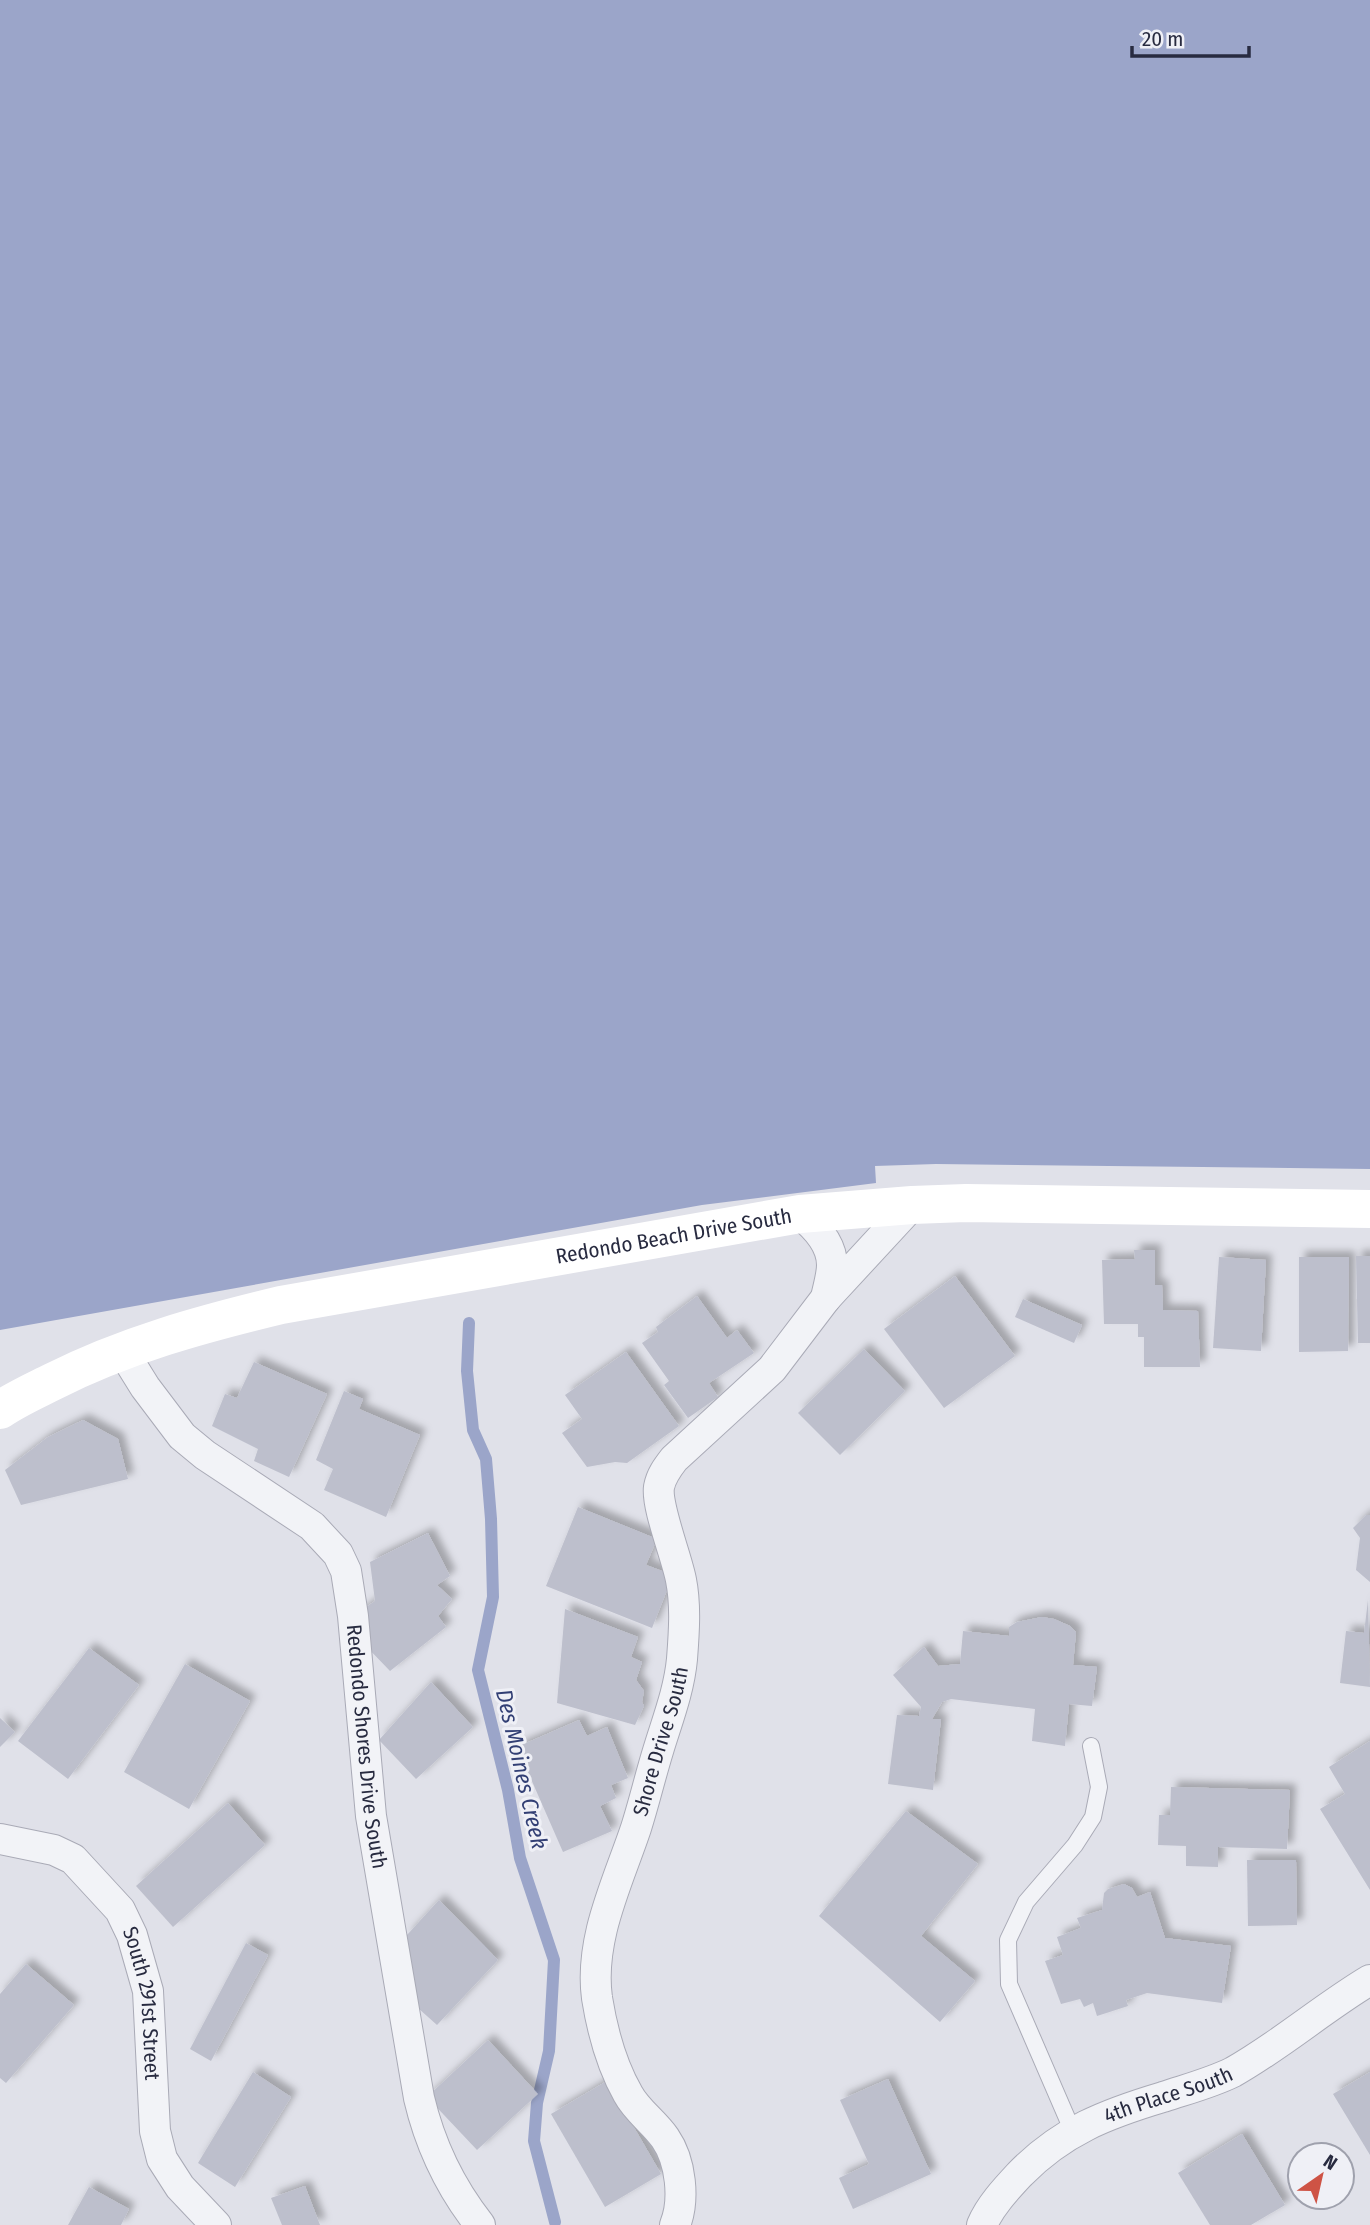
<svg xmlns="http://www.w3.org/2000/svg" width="1370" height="2225" viewBox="0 0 1370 2225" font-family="'Fira Sans Condensed',sans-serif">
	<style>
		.water { fill: #9ba5c9 }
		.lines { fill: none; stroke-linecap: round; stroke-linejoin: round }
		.stream { stroke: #9ba5c9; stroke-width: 12 }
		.building { fill: #bdbfcc; filter: url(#shadow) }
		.lane-casing { stroke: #a9aab6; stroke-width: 18 }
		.street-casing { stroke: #a9aab6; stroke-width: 32 }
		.lane { stroke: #f2f3f7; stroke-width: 16 }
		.street { stroke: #f2f3f7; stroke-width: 30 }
		.secondary { stroke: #fff; stroke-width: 38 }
		.labels { text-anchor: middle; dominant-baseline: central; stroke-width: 6; stroke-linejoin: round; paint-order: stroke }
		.street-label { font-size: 21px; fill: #282b40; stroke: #eff0f6 }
		.water-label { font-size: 23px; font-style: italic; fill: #323f74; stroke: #eff0f6 }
	</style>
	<defs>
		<filter id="shadow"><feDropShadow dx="6" dy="-6" stdDeviation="3.5" flood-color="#0004"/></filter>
	</defs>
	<rect width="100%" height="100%" fill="#e0e1e9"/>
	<path class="water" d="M0,0H1370V1169L936,1164L875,1166L876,1183L702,1205L0,1330Z"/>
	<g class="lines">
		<path class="stream" d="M469,1323L467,1371L473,1430L486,1459L491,1519L493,1597L478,1670L508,1790L520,1858L554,1960L549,2051L537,2103L534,2141L555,2222"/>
	</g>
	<g class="building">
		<path d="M1134,1250H1155V1285H1162L1163,1310L1198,1311L1200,1367H1144V1337H1138V1324H1104L1102,1260L1135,1259Z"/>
		<path d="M1356,1256H1370V1343H1358Z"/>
		<path d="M1219,1257L1266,1260L1261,1351L1213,1348Z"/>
		<path d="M1299,1257H1349L1348,1351L1299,1352Z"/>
		<path d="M955,1276L1015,1356L944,1408L884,1329Z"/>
		<path d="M697,1296L727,1338L737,1330L754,1353L709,1383L718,1397L688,1418L664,1385L669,1381L642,1343L658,1332L656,1327Z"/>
		<path d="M1023,1299L1082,1325L1074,1343L1015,1317Z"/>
		<path d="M864,1349L905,1391L840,1455L798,1413Z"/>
		<path d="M626,1352L679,1426L627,1463L615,1462L587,1467L562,1433L582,1419L565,1395Z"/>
		<path d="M254,1362L327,1394L289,1477L254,1461L258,1449L212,1426L225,1394L237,1398Z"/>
		<path d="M344,1391L363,1399L359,1409L420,1435L386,1517L324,1490L333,1469L316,1460Z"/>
		<path d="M83,1420L118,1439L128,1479L21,1505L5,1470L48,1437Z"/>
		<path d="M578,1507L657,1539L646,1565L673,1575L652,1628L546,1586Z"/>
		<path d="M1366,1515H1370V1582L1356,1570L1360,1538L1353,1528Z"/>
		<path d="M428,1533L450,1576L437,1585L452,1599L438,1616L446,1627L390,1671L365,1645L359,1612L375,1601L370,1562Z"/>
		<path d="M1368,1600L1370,1687L1340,1683L1346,1631L1364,1633Z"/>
		<path d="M565,1609L638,1637L631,1657L642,1662L636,1680L644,1691L642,1702L644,1706L635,1725L557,1703Z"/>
		<path d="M1042,1617L1054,1619L1070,1626L1076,1632L1073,1665L1097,1667L1092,1706L1069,1704L1065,1746L1032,1741L1035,1709L951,1699L942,1702L932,1719H941L933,1790L888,1784L897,1715L919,1716L921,1707L893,1675L924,1647L938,1666L960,1664L963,1631L1009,1636V1627L1017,1622Z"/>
		<path d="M89,1648L139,1685L68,1779L18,1741Z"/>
		<path d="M185,1664L250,1701L189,1809L124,1772Z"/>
		<path d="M431,1682L473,1727L416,1779L379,1740Z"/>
		<path d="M0,1718L15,1732L0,1747Z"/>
		<path d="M579,1720L587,1736L607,1727L628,1778L611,1785L616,1798L600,1806L612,1831L563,1852L517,1747Z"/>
		<path d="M1370,1741V1890L1320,1809L1345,1794L1329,1767Z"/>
		<path d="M1171,1787L1290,1790L1287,1849L1218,1847V1867L1186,1866V1846L1158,1845L1159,1815H1170Z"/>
		<path d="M228,1803L265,1845L173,1927L136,1886Z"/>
		<path d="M906,1811L978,1864L921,1936L975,1981L940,2022L819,1916Z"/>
		<path d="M1247,1860H1296L1297,1925L1248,1926Z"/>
		<path d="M1124,1884L1132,1888L1137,1897L1150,1892L1165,1938L1231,1946L1222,2003L1147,1993L1126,2000L1128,2006L1097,2016L1093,2003L1084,2007L1080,1999L1061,2004L1045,1961L1063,1955L1057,1937L1081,1928L1077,1918L1102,1910L1104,1893L1108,1889Z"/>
		<path d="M439,1900L498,1960L437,2025L418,2008L407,1935Z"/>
		<path d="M246,1943L268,1955L211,2061L190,2049Z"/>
		<path d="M26,1964L74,2005L6,2083L0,2078V1994Z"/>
		<path d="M488,2040L538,2094L477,2150L427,2097Z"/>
		<path d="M253,2072L291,2097L235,2187L198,2163Z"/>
		<path d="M1370,2072V2155L1333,2094Z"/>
		<path d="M888,2079L931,2174L853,2209L839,2178L869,2164L840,2100Z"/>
		<path d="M607,2081L661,2174L605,2207L551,2114Z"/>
		<path d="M1242,2134L1285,2205L1251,2225H1210L1178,2173Z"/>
		<path d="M305,2186L320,2225H282L271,2198Z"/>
		<path d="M89,2187L129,2209L121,2225H68Z"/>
	</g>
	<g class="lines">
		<g class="lane-casing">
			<path id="lane" d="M1073,2132L1009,1984L1008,1940L1026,1902L1075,1845L1093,1817L1099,1787L1091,1746"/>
		</g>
		<g class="street-casing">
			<g id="street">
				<path d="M800,1214C815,1226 832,1243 832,1265C832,1275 828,1288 826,1298"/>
				<path id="s1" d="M122,1350L145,1387L182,1436L205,1455L312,1526L338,1554L346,1571L353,1616L371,1816L419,2098C430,2145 450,2187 480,2225"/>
				<path id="s2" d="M0,1839L54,1850L73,1859L120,1910L132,1935L148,1991L155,2131L162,2159L180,2187L216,2225"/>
				<path id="s3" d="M675,2225C685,2200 681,2161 665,2138C654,2122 637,2111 628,2094C612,2066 602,2029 597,1998C589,1939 618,1882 636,1828C644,1803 650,1777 658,1751C667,1721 679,1691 682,1659C684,1633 686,1605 681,1580C677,1558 656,1506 659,1487C661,1476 667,1468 674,1459L772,1369L826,1298L912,1205"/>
				<path id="s4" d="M982,2225C990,2206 1006,2189 1020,2174C1062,2131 1106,2114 1163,2097C1187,2089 1211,2083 1233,2072C1281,2045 1323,2008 1370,1980"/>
			</g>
		</g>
		<use href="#lane" class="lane"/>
		<use href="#street" class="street"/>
		<path class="secondary" id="s5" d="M0,1410C16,1399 34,1391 52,1382C125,1345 202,1324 281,1305L800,1214L912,1205L966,1203L1370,1209"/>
	</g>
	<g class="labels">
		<g class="street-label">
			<text stroke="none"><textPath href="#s5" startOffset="700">Redondo Beach Drive South</textPath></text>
			<text stroke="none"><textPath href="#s3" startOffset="516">Shore Drive South</textPath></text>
			<text stroke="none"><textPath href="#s1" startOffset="497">Redondo Shores Drive South</textPath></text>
			<text stroke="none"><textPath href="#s2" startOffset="243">South 291st Street</textPath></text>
			<text stroke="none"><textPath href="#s4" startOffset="234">4th Place South</textPath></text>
		</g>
		<g class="water-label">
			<text transform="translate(522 1769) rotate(77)">Des Moines Creek</text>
		</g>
	</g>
	<g transform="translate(1321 2176) rotate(34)"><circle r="33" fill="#eff0f6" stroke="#9fa1ad" stroke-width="2"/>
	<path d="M0-5L12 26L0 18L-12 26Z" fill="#ce5345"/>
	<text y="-10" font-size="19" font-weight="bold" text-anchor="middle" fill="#282b40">N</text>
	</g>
	<path d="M1132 46v10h117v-10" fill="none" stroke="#282b40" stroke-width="3.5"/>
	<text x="1142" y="46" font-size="21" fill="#282b40" stroke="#eff0f6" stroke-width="5" paint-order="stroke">20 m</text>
</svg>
